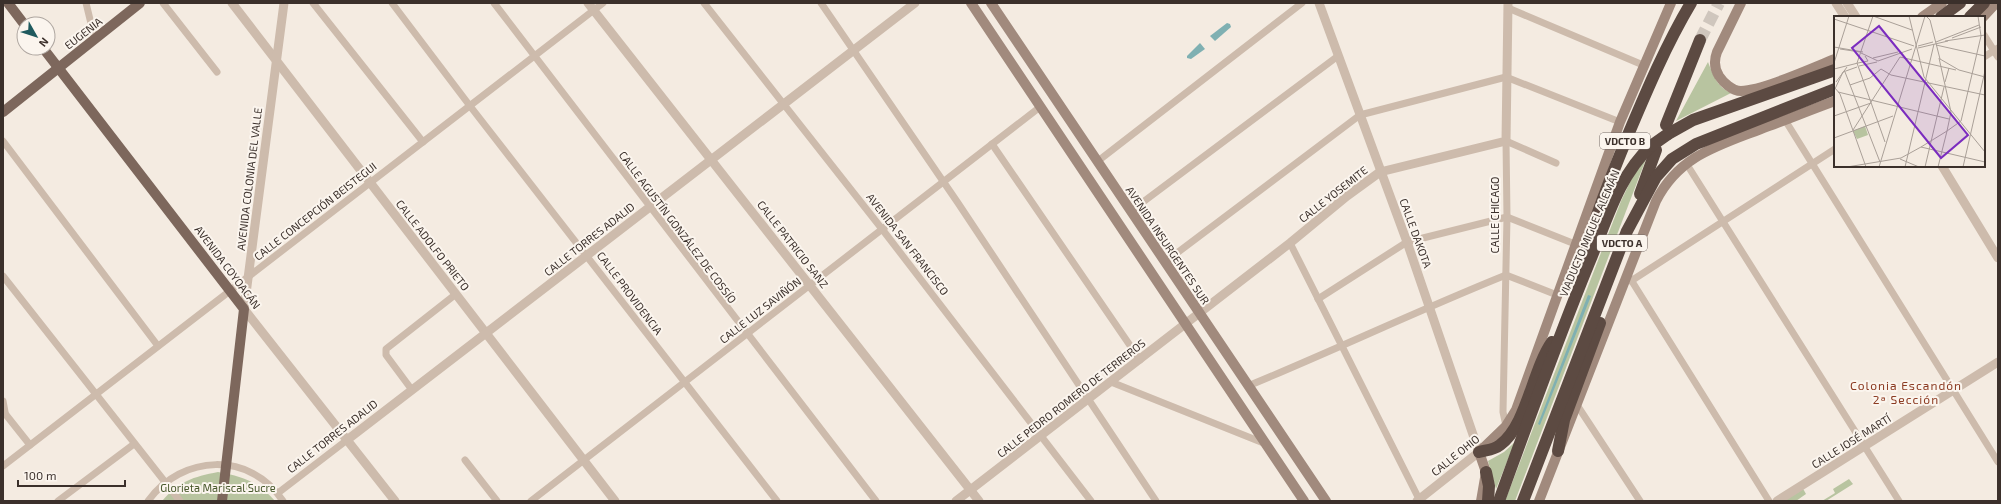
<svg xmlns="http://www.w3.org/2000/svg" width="2001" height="504" viewBox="0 0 2001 504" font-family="'Exo 2',sans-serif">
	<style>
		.green { fill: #b8c4a0 }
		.water { fill: #7fb0b2 }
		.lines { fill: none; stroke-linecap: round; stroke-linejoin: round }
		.motorway-tunnel { stroke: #cfc6bd; stroke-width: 12; stroke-dasharray: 12 6; stroke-linecap: butt }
		.minor { stroke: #cdbbac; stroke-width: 7 }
		.tertiary { stroke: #cdbbac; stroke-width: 9 }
		.secondary { stroke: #a18a7d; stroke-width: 10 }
		.primary { stroke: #7d675c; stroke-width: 10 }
		.motorway { stroke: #5c4a42; stroke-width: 12 }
		.motorway-bridge { stroke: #5c4a42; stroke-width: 12 }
		.labels { text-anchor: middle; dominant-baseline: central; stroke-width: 4; stroke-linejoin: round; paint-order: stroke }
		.shield { fill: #fbf5ee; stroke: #756b66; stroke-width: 1 }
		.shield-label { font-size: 10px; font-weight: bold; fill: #3b302b }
		.street-label { font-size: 11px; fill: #3b302b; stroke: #fbf5ee }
		.park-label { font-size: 11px; fill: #4a5a2e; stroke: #fbf5ee }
		.neighbourhood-label { font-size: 12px; letter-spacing: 1px; fill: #8c3b22; stroke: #fbf5ee }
		.inset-road { fill: none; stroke: #aaa098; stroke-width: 1 }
		.view { fill: #7b2cbf; fill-opacity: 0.15; stroke: #7b2cbf; stroke-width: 2 }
		.inset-edge { fill: none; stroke: #3b302b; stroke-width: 2 }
	</style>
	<rect width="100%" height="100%" fill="#f4ebe1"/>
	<g class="green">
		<path d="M1708,62C1713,75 1717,87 1731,93L1676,121Z"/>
		<path d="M1646,159L1515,501H1505L1621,201L1633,176Z"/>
		<path d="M1515,442L1496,489L1488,461L1504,452Z"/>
		<path d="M218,472C244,477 257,481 275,501H162C179,481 193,477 218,472Z"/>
		<path d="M1849,479L1853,484L1826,501H1822L1835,493L1833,489Z"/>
		<path d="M1802,487L1806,494L1796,501H1780Z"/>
	</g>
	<g class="water">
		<path d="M1227,23L1230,24L1231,27L1215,41L1210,36Z"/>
		<path d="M1200,43L1205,49L1191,59L1187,58V56Z"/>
		<path d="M1588,295L1591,296L1540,425L1538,424Z"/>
	</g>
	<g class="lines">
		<path class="motorway-tunnel" d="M1700,40L1719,3"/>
		<g class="minor">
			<path d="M86,3L95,40"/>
			<path d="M163,3L217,72"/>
			<path d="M313,3L423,142"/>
			<path d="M392,3L470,106L777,501"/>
			<path d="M494,3L876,501"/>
			<path d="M704,3L882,229L1091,501"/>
			<path d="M821,3L958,203L1156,501"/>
			<path d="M1508,8L1643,65"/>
			<path d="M1984,35L1998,57"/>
			<path d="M1984,57L1998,48"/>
			<path d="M1785,120L1998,462"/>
			<path d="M3,141L158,346"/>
			<path d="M992,144L1140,360"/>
			<path d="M1098,161L1302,3"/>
			<path d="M1686,163L1899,501"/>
			<path d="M1131,211L1338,56"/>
			<path d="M1290,243L1419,499"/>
			<path d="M1165,262L1360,115L1506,77L1620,122"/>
			<path d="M1628,275L1769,501"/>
			<path d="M3,276L180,501"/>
			<path d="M1631,281L1835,149"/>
			<path d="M1318,299L1407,242L1507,217L1575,244"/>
			<path d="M1111,382L1266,444"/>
			<path d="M1248,386C1335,350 1419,310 1506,275L1557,295"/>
			<path d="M412,390L386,355V349L456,294"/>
			<path d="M3,401L5,412"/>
			<path d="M1577,405L1640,501"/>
			<path d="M3,411L30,445"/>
			<path d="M1506,426L1503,412L1507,217L1506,141L1556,163"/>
			<path d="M465,460L497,501"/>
			<path d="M3,466L603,3"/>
			<path d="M278,493L347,440"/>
			<path d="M58,501L134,444"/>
			<path d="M148,501C182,454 250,451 283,501"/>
			<path d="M531,501L1040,107"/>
		</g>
		<g class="tertiary">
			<path d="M232,3L615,501"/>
			<path d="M284,3L244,309L395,501"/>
			<path d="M588,3L979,501"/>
			<path d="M1319,3L1407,242L1479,452L1417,501"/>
			<path d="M1836,3L1845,17"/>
			<path d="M1847,3L1856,17"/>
			<path d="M1942,166L1998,258"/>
			<path d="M347,440L915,3"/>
			<path d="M956,501L1290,243L1347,196L1380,172L1506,141L1508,3"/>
			<path d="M1777,501L1998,362"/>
		</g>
		<g class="secondary">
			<path d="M971,3L1304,501"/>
			<path d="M991,3L1326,501"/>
			<path d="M1741,3L1717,52C1714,60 1714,68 1719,76C1723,82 1732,91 1741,91C1764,90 1812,68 1835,59"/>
			<path d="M1922,17L1942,3"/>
			<path d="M1983,17L1996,3"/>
			<path d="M1481,501L1486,472L1479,452L1506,426L1516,410L1620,122L1671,3"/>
			<path d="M1539,501L1656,201C1679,156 1717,146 1761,129C1786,120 1810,110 1835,101"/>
		</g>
		<g class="primary">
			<path d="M8,3L24,24"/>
			<path d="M43,48L244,309L222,501"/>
			<path d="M3,112L140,3"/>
		</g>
		<g class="motorway">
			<path d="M1941,17L1960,3"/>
			<path d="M1970,17L1984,3"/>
			<path d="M1666,125L1700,40"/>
			<path d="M1668,134L1693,120L1835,70"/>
			<path d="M1640,194L1656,150"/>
			<path d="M1583,262C1594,218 1611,177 1628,135C1647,90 1666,45 1691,3"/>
			<path d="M1558,451L1564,420L1600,323"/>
			<path d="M1479,452C1487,450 1494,450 1500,445C1527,425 1532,371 1552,342"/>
			<path d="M1486,472L1489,486L1488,501"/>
			<path d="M1499,501C1528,421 1557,341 1589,263C1606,223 1618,176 1651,146"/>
			<path d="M1523,501L1627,231L1656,177L1672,159L1696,144L1835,89"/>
		</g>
		<path class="motorway-bridge" d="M1651,146L1668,134"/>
	</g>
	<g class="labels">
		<g class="shield">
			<rect x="1600" y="133" width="50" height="16" rx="3"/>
			<rect x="1597" y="235" width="50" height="16" rx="3"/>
		</g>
		<g class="shield-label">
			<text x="1625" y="141">VDCTO B</text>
			<text x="1622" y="243">VDCTO A</text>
		</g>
		<g class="street-label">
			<text transform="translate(83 33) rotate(-38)">EUGENIA</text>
			<text transform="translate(249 179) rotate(-83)">AVENIDA COLONIA DEL VALLE</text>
			<text transform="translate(1333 194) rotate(-38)">CALLE YOSEMITE</text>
			<text transform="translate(315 211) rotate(-38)">CALLE CONCEPCIÓN BEISTEGUI</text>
			<text transform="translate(1494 215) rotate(-90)">CALLE CHICAGO</text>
			<text transform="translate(678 227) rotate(53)">CALLE AGUSTÍN GONZÁLEZ DE COSSÍO</text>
			<text transform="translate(1416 233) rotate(70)">CALLE DAKOTA</text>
			<text transform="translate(1589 233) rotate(-67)">VIADUCTO MIGUEL ALEMÁN</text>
			<text transform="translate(589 239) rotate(-38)">CALLE TORRES ADALID</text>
			<text transform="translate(793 244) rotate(52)">CALLE PATRICIO SANZ</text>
			<text transform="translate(908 244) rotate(52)">AVENIDA SAN FRANCISCO</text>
			<text transform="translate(433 245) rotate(52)">CALLE ADOLFO PRIETO</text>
			<text transform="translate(1168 245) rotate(56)">AVENIDA INSURGENTES SUR</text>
			<text transform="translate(228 267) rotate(53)">AVENIDA COYOACÁN</text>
			<text transform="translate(630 293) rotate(53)">CALLE PROVIDENCIA</text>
			<text transform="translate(760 310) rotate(-38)">CALLE LUZ SAVIÑÓN</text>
			<text transform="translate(1071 398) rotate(-38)">CALLE PEDRO ROMERO DE TERREROS</text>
			<text transform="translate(332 436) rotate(-38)">CALLE TORRES ADALID</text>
			<text transform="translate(1851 441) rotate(-32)">CALLE JOSÉ MARTÍ</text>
			<text transform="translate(1455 455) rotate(-39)">CALLE OHIO</text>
		</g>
		<g class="park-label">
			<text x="218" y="487">Glorieta Mariscal Sucre</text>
		</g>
		<g class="neighbourhood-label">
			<text x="1906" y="385">Colonia Escandón<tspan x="1906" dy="14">2ª Sección</tspan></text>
		</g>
	</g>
	<g transform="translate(1834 16)">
		<rect width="151" height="151" fill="#f4ebe1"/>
		<path d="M31,110L34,119L23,123L19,115Z" fill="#b8c4a0"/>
		<path class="inset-road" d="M39,0L23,47L51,126M39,0L78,14M73,0H89M75,0L90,61L151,136M92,0L96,4L106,43L125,54L151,61M0,3L80,30M118,22L147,11M111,25L151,19M102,26L145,9M102,29L151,40M84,30L99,26M0,31L29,36M84,32L114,25M6,33L26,36M27,37L44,45L78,33M39,42L64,36M0,47L15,0M24,47L34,45L31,40M25,50L43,46M0,53L24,47M11,56L46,146M2,66L13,51M111,66L115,52M16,69L36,62L47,53L57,59L151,79M1,72L6,78L32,151M0,75L9,56L23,51M4,76L115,103M0,100L37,87M19,114L66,41L122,54M0,122L59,100M87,131L113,115L117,96L105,42M66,143L85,151M13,151L67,142L87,131L151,146M45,151L91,0M71,151L100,28M91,151L110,71M104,151L113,115L127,105L147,20L144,0M129,151L151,55"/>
		<path class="view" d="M45,10L134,119L107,142L18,32Z"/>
		<rect width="151" height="151" class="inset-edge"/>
	</g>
	<rect width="2001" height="504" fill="none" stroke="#3b302b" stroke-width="8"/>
	<g transform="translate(36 36) rotate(129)"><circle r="19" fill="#fbf5ee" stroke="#aea6a0"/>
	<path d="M0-3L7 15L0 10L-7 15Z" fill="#1f5a5e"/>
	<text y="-6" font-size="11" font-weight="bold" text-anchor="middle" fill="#3b302b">N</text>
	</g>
	<path d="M18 480v6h107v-6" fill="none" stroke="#3b302b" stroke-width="2"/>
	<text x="24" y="480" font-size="12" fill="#3b302b" stroke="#fbf5ee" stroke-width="3" paint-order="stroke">100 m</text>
</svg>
